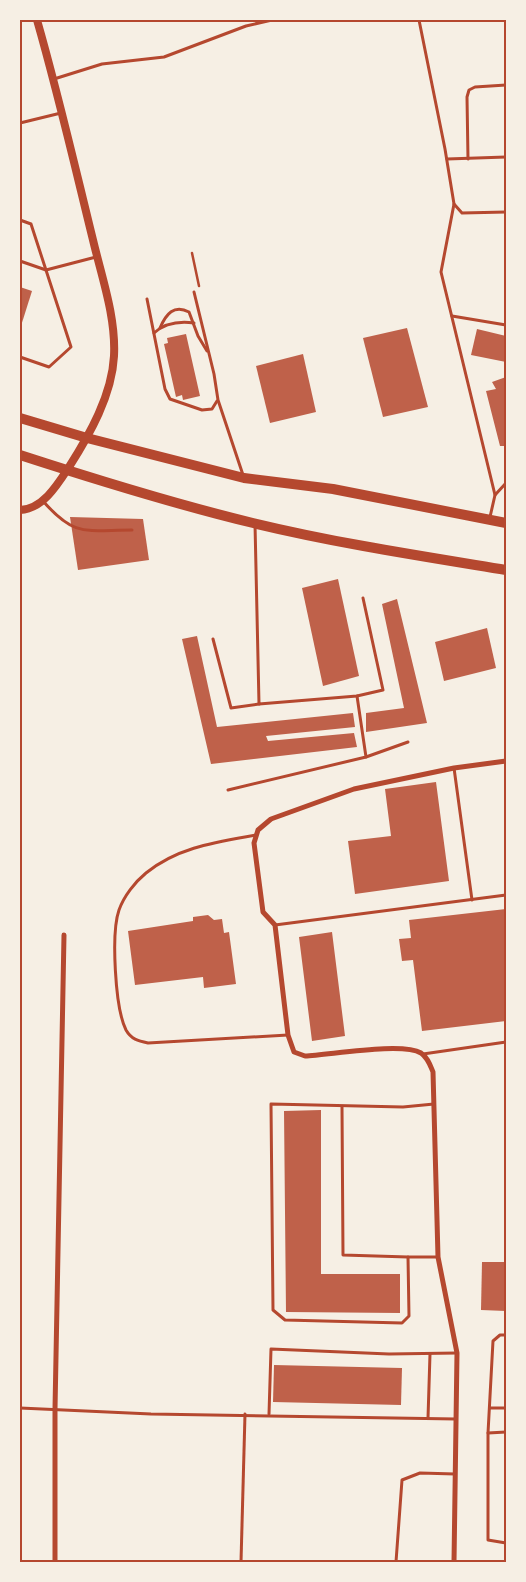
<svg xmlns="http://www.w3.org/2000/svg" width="526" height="1582" viewBox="0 0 526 1582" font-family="'Fira Sans',sans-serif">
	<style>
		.building { fill: #bf614a }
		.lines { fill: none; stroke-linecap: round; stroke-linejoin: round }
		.path { stroke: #b5482f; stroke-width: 2.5 }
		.service { stroke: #b5482f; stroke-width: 3 }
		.minor { stroke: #b5482f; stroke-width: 5 }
		.tertiary { stroke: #b5482f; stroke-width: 8 }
		.trunk { stroke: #b5482f; stroke-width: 10 }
		.neatline { fill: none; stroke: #b5482f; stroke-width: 2 }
	</style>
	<rect width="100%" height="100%" fill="#f6efe4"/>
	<g class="building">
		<path d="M20,287L32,291L20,329Z"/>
		<path d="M407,328L428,407L383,417L363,338Z"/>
		<path d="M477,329L506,336V362L471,355Z"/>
		<path d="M186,334L200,396L183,400L182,395L176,397L164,344L168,343L167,338Z"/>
		<path d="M303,354L316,412L270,423L256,366Z"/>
		<path d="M506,377V446H500L486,391L496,389L492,382Z"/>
		<path d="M70,517L143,519L149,560L78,570Z"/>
		<path d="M338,579L359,676L323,686L302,588Z"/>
		<path d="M397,599L427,723L366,732V713L404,708L382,604Z"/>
		<path d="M487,628L496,668L444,681L435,642Z"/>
		<path d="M197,636L217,727L353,713L355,727L266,736L268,741L354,733L357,747L211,764L182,639Z"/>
		<path d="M436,782L449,881L355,894L348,841L391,836L385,789Z"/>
		<path d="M506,909V1021L422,1031L413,960L402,961L399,939L411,938L409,920Z"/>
		<path d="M208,915L214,920L222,919L224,933L229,932L236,984L204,988L203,977L135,985L128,931L193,921V917Z"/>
		<path d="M332,932L345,1036L312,1041L299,937Z"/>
		<path d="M321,1110V1274H400V1313L286,1312L284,1111Z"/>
		<path d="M482,1262H506V1311L481,1310Z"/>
		<path d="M274,1365L402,1368L401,1405L273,1402Z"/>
	</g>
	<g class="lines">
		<path class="path" d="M192,253L199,286"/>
		<g class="service">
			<path d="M419,20L445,149L454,204L462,213L506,212"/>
			<path d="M54,79L102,64L164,57L246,26L272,20"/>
			<path d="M20,123L61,113"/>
			<path d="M447,159L506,157"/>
			<path d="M468,159L467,97L469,90L475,87L506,85"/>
			<path d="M454,204L441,272L495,495L490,517"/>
			<path d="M20,220L31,224L71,347L49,367L20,357"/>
			<path d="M20,261L46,270L96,257"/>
			<path d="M194,292L214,374L218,400L243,475"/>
			<path d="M147,299L165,389L170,399L202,410L212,409L217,401"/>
			<path d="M452,316L506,325"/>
			<path d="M160,328C166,314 174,304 189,312L198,336L207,351"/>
			<path d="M154,333C165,323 179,321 194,323"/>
			<path d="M495,495L506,483"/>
			<path d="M43,501C75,538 86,530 132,530"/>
			<path d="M255,524L259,704L357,696L383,690L363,598"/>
			<path d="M213,639L231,708L259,704"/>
			<path d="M366,757L408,742"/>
			<path d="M454,768L472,900"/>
			<path d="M228,790L366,757L357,696"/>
			<path d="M256,835C217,842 178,847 146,873C135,882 124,896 119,910C111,933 115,1008 126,1030C131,1039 138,1041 148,1043L288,1035"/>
			<path d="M275,925L506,895"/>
			<path d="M423,1054L506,1042"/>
			<path d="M434,1104L403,1107L271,1104L273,1310L285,1320L402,1323L409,1316L408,1257H438"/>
			<path d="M342,1107L343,1255L408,1257"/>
			<path d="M506,1335H500L493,1341L488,1433V1540L506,1543"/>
			<path d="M20,1408L151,1414L456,1419"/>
			<path d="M490,1408H506"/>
			<path d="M269,1414L271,1349L389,1354L457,1353"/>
			<path d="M428,1418L430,1354"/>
			<path d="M488,1433L506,1432"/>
			<path d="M241,1562L245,1414"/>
			<path d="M396,1562L402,1480L420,1473L455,1474"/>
		</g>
		<g class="minor">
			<path d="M55,1562V1409L64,935"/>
			<path d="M454,1562L457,1353L438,1257L433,1072C430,1065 428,1058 421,1053C402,1042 330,1055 305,1056L294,1052L288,1035L275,925L263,912L254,843L258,830L271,819L354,789L454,768L506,761"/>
		</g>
		<path class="tertiary" d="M20,510C43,509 58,484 69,467C90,434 112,395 114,356C116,317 102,278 93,240C75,167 58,93 37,20"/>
		<g class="trunk">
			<path d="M20,418L87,438L244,478L333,489L506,523"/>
			<path d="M20,455C97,480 174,504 253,523C336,543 421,556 506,570"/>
		</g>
	</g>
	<rect width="526" height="1582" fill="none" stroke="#f6efe4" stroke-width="42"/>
	<rect x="21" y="21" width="484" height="1540" class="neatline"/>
</svg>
